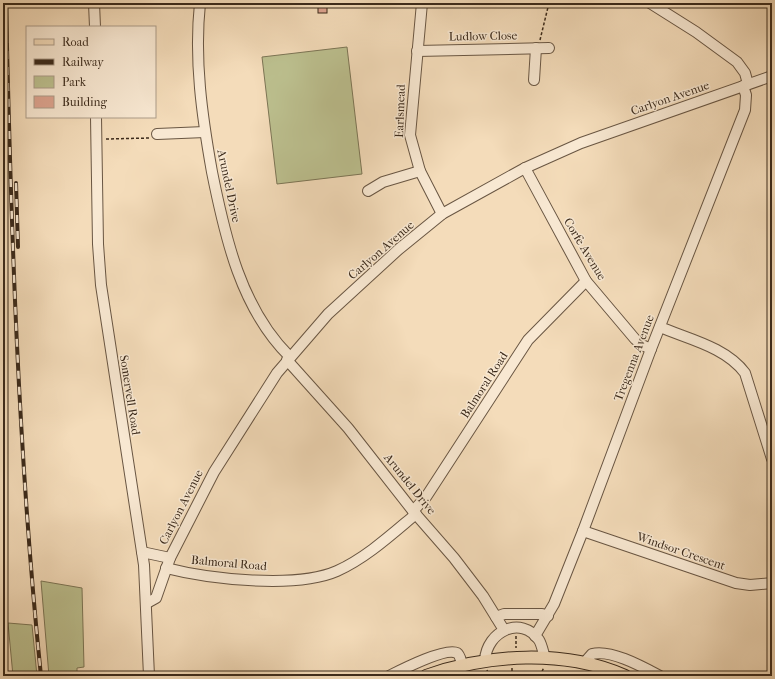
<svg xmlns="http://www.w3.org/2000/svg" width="775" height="679" viewBox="0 0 775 679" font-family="'IM FELL French Canon',serif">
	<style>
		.green { fill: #bcc08f; stroke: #7c7555 }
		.building { fill: #dda490; stroke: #3b2a1b }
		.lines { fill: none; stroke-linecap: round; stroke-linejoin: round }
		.minor-casing { stroke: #695643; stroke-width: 12 }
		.major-casing { stroke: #3b2a1b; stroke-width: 14 }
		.path { stroke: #3b2a1b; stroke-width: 1.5; stroke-dasharray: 3 2; stroke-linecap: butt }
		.minor { stroke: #f8e8d2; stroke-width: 10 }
		.major { stroke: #f4dcba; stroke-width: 12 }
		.rail-casing { stroke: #3b2a1b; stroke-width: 4 }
		.rail { stroke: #f8e8d2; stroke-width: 2.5; stroke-dasharray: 8; stroke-linecap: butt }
		.labels { text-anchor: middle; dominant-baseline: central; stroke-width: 3; stroke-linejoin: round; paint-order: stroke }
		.street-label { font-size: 12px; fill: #3b2a1b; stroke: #f8e8d2 }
	</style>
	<rect width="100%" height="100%" fill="#f4dcba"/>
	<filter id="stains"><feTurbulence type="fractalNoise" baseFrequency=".005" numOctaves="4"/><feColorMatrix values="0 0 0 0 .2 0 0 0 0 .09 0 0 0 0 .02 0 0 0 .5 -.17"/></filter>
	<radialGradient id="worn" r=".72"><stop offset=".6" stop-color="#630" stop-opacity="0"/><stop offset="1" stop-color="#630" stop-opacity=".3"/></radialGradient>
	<g class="green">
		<path d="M347,47L362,174L277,184L262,57Z"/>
		<path d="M41,581L82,588L84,667L77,668V676H49Z"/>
		<path d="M8,623L32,625L37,676H13Z"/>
	</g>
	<rect class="building" x="318" y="3" width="9" height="10"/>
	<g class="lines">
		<g class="minor-casing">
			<g id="minor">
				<path d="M94,3L95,27"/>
				<path d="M200,3C194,60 202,116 212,172C225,237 241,309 290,357"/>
				<path d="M422,3L410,135L420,171L442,214"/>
				<path d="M650,3L696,32L737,62L745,73L748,84"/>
				<path d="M417,51L549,48"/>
				<path d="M534,80L536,48"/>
				<path d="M96,117L98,244L101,285L144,565L149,676"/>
				<path d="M157,134L205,132"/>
				<path d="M525,168L586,281L635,339L642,345L651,349"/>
				<path d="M368,191L383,182L420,171"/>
				<path d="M660,327C688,339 726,347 745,373L772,459"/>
				<path d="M287,360L348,428L413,511L454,558L483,596L504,630"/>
				<path d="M413,511L426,497L528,340L586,281"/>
				<path d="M583,531L736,583L750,585L772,583"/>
				<path d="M142,552L170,558"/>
				<path d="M166,568C209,579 296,589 337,571C366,558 392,534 416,514"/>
				<path d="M147,603L156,598L170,558L214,472L277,373L328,314L399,249L442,214L525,168L581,143L772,76"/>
				<path d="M496,617L504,614H542L548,616"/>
				<path d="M535,636L554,604L583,531L651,349L745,110L746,95L743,86"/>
				<path d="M485,660C487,631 521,615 539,640C542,645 543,652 545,658"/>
				<path d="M585,662L592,654C611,649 643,667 660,676"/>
				<path d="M389,676C401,670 446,647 457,653C460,655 461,661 462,664"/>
			</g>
		</g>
		<g class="major-casing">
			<path id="major" d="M426,676C488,654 564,649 625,676"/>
		</g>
		<g class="path">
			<path d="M540,40L549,3"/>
			<path d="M106,139L150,138"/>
			<path d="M516,636V648"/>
			<path d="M512,668V676"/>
			<path d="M487,670L489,676"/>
			<path d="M540,676L544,667"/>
		</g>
		<use href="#minor" class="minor"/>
		<use href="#major" class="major"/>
		<g class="rail-casing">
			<g id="rail">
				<path d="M6,3C11,227 18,453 41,676"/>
				<path d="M16,183L18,247"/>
			</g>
		</g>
		<use href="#rail" class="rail"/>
	</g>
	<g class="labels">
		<g class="street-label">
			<text transform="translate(483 36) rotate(-1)">Ludlow Close</text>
			<text transform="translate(670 98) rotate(-19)">Carlyon Avenue</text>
			<text transform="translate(400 111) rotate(-88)">Earlsmead</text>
			<text transform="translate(229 186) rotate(78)">Arundel Drive</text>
			<text transform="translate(585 249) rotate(59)">Corfe Avenue</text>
			<text transform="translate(381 250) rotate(-41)">Carlyon Avenue</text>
			<text transform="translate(634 358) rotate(-69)">Tregenna Avenue</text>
			<text transform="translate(484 385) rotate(-57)">Balmoral Road</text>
			<text transform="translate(130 395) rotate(81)">Somervell Road</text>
			<text transform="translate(410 484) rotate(51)">Arundel Drive</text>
			<text transform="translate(181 507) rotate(-63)">Carlyon Avenue</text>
			<text transform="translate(681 551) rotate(19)">Windsor Crescent</text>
			<text transform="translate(229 563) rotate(5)">Balmoral Road</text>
		</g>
	</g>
	<rect width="775" height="679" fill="none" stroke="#f4dcba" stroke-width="16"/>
	<rect x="4" y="4" width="767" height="671" fill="none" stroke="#3b2a1b" stroke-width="2"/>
	<rect x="8" y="8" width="759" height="663" fill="none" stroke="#3b2a1b"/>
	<rect x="26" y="26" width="130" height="92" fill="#f8e8d2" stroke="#ac9c89"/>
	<rect x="34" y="39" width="20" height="6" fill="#f4dcba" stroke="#ac9c89"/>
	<text x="62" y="46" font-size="12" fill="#3b2a1b">Road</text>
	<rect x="34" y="59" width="20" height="6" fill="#3b2a1b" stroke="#ac9c89"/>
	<text x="62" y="66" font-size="12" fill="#3b2a1b">Railway</text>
	<rect x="34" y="76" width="20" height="12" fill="#bcc08f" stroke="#ac9c89"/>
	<text x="62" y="86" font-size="12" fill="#3b2a1b">Park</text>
	<rect x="34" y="96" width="20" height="12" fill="#dda490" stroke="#ac9c89"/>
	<text x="62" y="106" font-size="12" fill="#3b2a1b">Building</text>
	<rect width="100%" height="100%" filter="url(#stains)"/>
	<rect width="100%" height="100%" fill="url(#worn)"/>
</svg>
